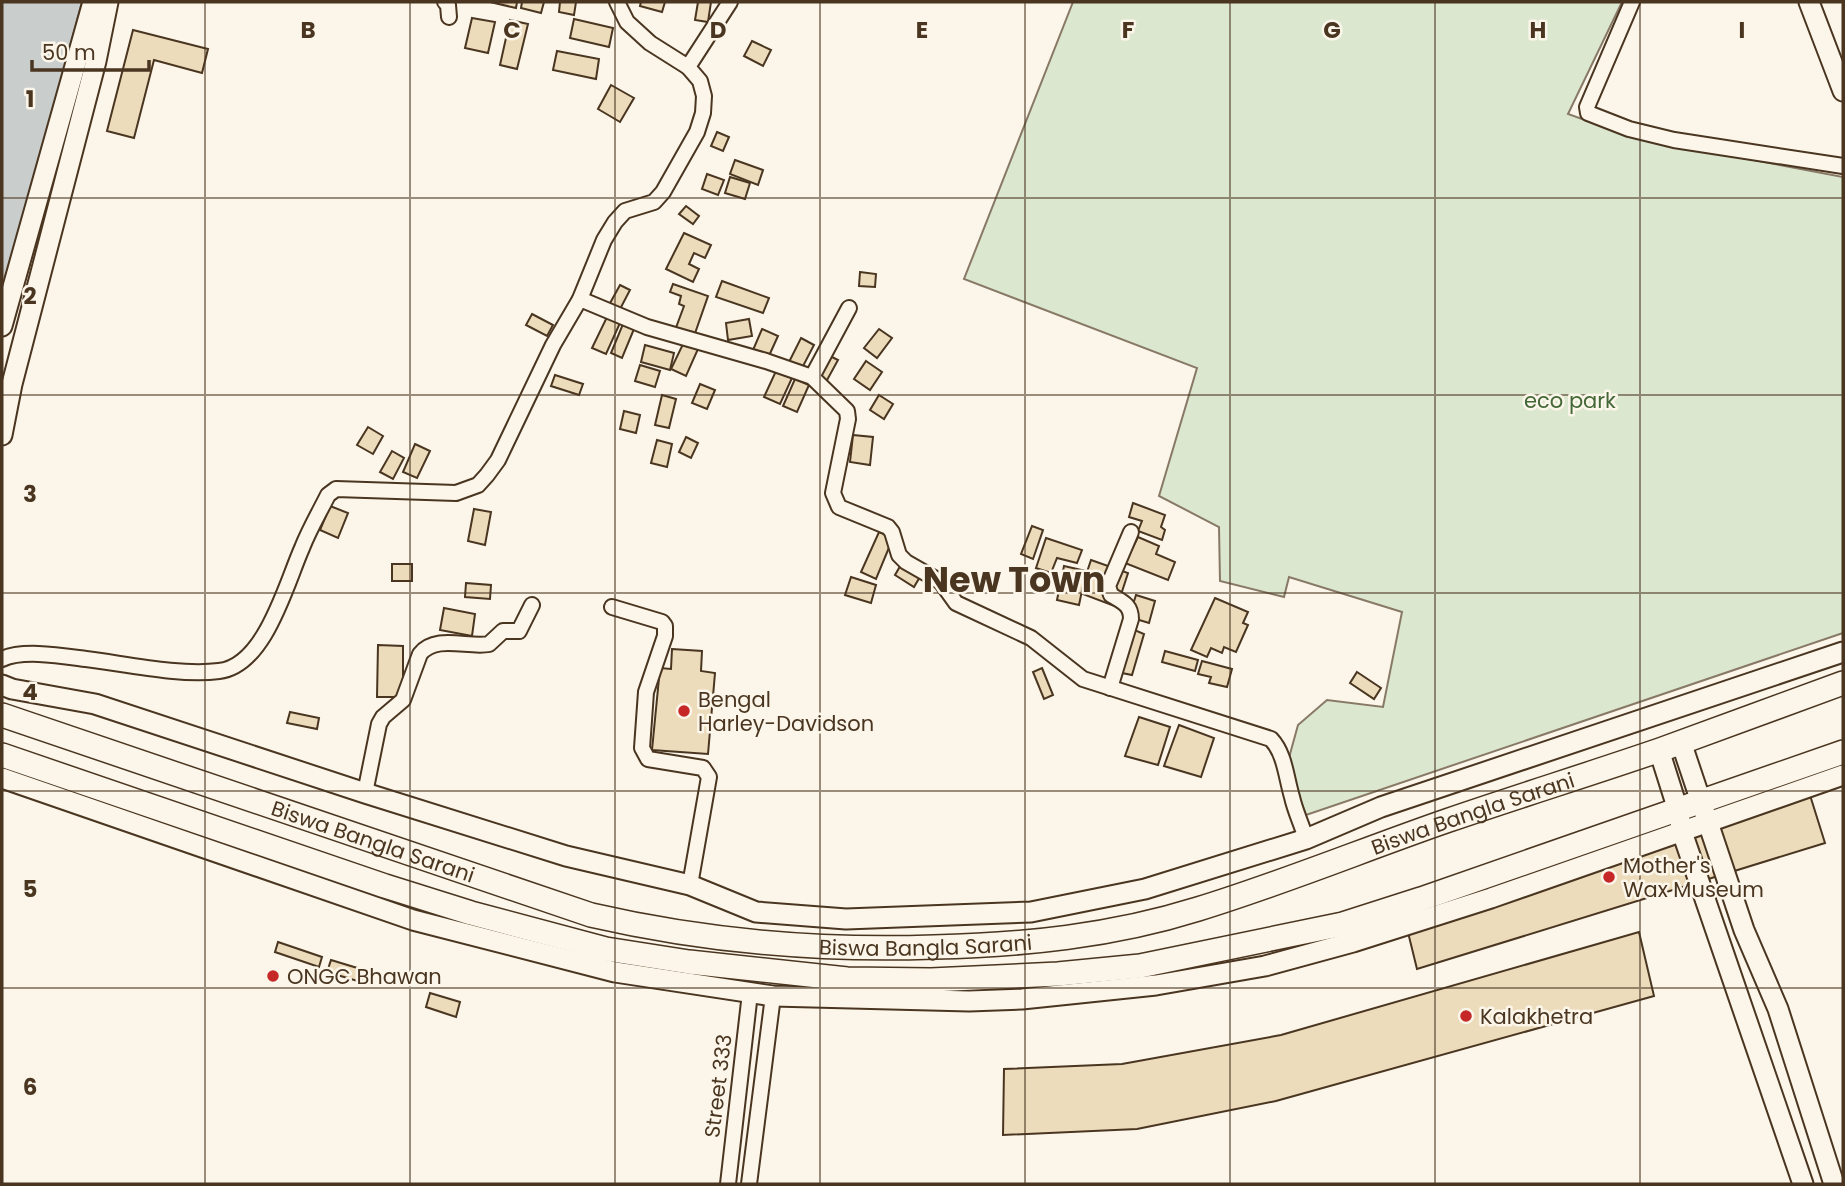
<svg xmlns="http://www.w3.org/2000/svg" width="1845" height="1186" viewBox="0 0 1845 1186" font-family="Poppins,sans-serif">
	<style>
		.green { fill: #dce7d0; stroke: #887966; stroke-width: 2 }
		.water { fill: #c9cecd; stroke: #887966; stroke-width: 2 }
		.building { fill: #ecdcbc; stroke: #4a3520; stroke-width: 2 }
		.lines { fill: none; stroke-linecap: round; stroke-linejoin: round }
		.street-casing { stroke: #4a3520; stroke-width: 18 }
		.secondary-casing { stroke: #4a3520; stroke-width: 23 }
		.primary-casing { stroke: #4a3520; stroke-width: 26 }
		.street { stroke: #fbf6e9; stroke-width: 14 }
		.secondary { stroke: #fbf6e9; stroke-width: 19 }
		.primary { stroke: #fbf6e9; stroke-width: 23 }
		.grid { fill: none; stroke: #4a3520; stroke-width: 2; stroke-opacity: 0.55 }
		.poi-dot { fill: #c62828; stroke: #fbf6e9; stroke-width: 2.5 }
		.labels { text-anchor: middle; dominant-baseline: central; stroke-width: 5; stroke-linejoin: round; paint-order: stroke }
		.park-label { font-size: 21px; fill: #436837; stroke: #fbf6e9 }
		.poi-label { font-size: 21px; fill: #4a3520; stroke: #fbf6e9; text-anchor: start }
		.street-label { font-size: 21px; fill: #4a3520; stroke: #fbf6e9 }
		.town-label { font-size: 35px; font-weight: bold; fill: #4a3520; stroke: #fbf6e9 }
		.grid-label { font-size: 23px; text-anchor: middle; font-weight: bold; fill: #4a3520; stroke: #fbf6e9; stroke-width: 5; stroke-linejoin: round; paint-order: stroke }
	</style>
	<rect width="100%" height="100%" fill="#fbf6e9"/>
	<path class="green" d="M1073,2H1622L1568,114L1632,137L1843,177V633L1306,815L1287,765L1298,725L1327,700L1383,707L1402,612L1289,577L1284,597L1220,581L1219,527L1159,496L1197,368L964,279Z"/>
	<path class="water" d="M2,2H82L2,302Z"/>
	<g class="building">
		<path d="M490,2H517L516,8Z"/>
		<path d="M522,2H544L541,13L521,8Z"/>
		<path d="M560,2H576L574,15L559,12Z"/>
		<path d="M641,2H665L662,12L640,6Z"/>
		<path d="M698,2H711L708,22L695,20Z"/>
		<path d="M472,18L495,22L488,53L465,48Z"/>
		<path d="M574,19L613,28L609,47L570,38Z"/>
		<path d="M510,20L528,24L517,69L500,65Z"/>
		<path d="M133,30L208,49L202,73L154,60L134,138L107,131Z"/>
		<path d="M752,41L771,50L763,66L744,56Z"/>
		<path d="M557,51L599,59L596,79L553,70Z"/>
		<path d="M611,85L634,98L620,122L598,109Z"/>
		<path d="M717,132L729,137L723,151L711,146Z"/>
		<path d="M735,160L763,170L758,185L730,174Z"/>
		<path d="M707,174L724,180L718,195L702,189Z"/>
		<path d="M730,177L750,183L745,199L725,193Z"/>
		<path d="M686,206L699,216L693,224L679,214Z"/>
		<path d="M684,233L711,245L705,258L694,253L689,264L699,269L693,282L666,269Z"/>
		<path d="M860,272L876,274L875,287L859,286Z"/>
		<path d="M722,281L769,298L763,313L716,297Z"/>
		<path d="M673,284L708,296L693,339L674,333L684,306L679,304L681,296L670,292Z"/>
		<path d="M620,285L630,290L619,311L609,305Z"/>
		<path d="M532,314L553,325L547,336L526,325Z"/>
		<path d="M607,317L620,323L606,354L592,348Z"/>
		<path d="M749,319L752,336L728,340L726,323Z"/>
		<path d="M623,324L634,329L622,358L611,353Z"/>
		<path d="M762,329L778,336L768,358L753,350Z"/>
		<path d="M879,329L892,338L877,358L864,348Z"/>
		<path d="M801,338L814,345L801,370L788,364Z"/>
		<path d="M684,342L698,349L686,376L671,369Z"/>
		<path d="M645,345L674,353L670,370L641,362Z"/>
		<path d="M826,354L838,360L826,382L814,376Z"/>
		<path d="M866,361L882,372L870,390L854,379Z"/>
		<path d="M640,365L660,371L655,387L635,381Z"/>
		<path d="M776,371L792,378L780,404L764,397Z"/>
		<path d="M555,375L583,384L579,395L551,386Z"/>
		<path d="M795,379L809,385L797,412L783,406Z"/>
		<path d="M700,384L715,390L707,409L692,403Z"/>
		<path d="M662,395L676,399L669,428L655,425Z"/>
		<path d="M879,395L893,404L884,419L870,410Z"/>
		<path d="M624,411L640,415L636,433L620,429Z"/>
		<path d="M368,427L383,436L373,454L357,445Z"/>
		<path d="M853,435L873,437L870,465L850,462Z"/>
		<path d="M686,437L698,443L691,458L679,452Z"/>
		<path d="M657,440L672,444L667,467L651,463Z"/>
		<path d="M415,444L430,451L417,478L403,472Z"/>
		<path d="M392,451L404,458L393,479L380,472Z"/>
		<path d="M1133,503L1165,515L1161,527L1165,530L1162,540L1138,531L1142,521L1129,517Z"/>
		<path d="M330,506L348,513L338,538L320,530Z"/>
		<path d="M474,509L491,512L485,545L468,541Z"/>
		<path d="M1032,526L1043,530L1033,559L1021,554Z"/>
		<path d="M879,532L893,538L876,579L861,572Z"/>
		<path d="M1138,537L1159,546L1156,554L1175,562L1168,580L1125,563Z"/>
		<path d="M1046,538L1082,550L1077,563L1057,558L1051,573L1036,568Z"/>
		<path d="M1091,560L1128,573L1117,607L1080,593Z"/>
		<path d="M902,563L921,575L914,587L895,575Z"/>
		<rect x="392" y="564" width="20" height="17"/>
		<path d="M1064,566L1086,571L1079,605L1057,600Z"/>
		<path d="M851,577L876,585L871,603L845,595Z"/>
		<path d="M466,583L491,585L490,599L465,597Z"/>
		<path d="M1136,595L1155,601L1149,623L1136,619L1132,629L1144,634L1132,675L1112,671Z"/>
		<path d="M1215,598L1248,612L1243,623L1248,625L1236,652L1224,647L1222,653L1211,648L1207,657L1191,650Z"/>
		<path d="M444,608L475,614L472,636L440,630Z"/>
		<path d="M378,645L403,646V697H377Z"/>
		<path d="M672,649L702,651L701,671L715,673L708,754L652,750L660,668L671,669Z"/>
		<path d="M1165,651L1198,660L1195,671L1162,662Z"/>
		<path d="M1202,661L1232,669L1227,687L1209,683L1211,677L1198,674Z"/>
		<path d="M1042,668L1053,695L1044,699L1033,672Z"/>
		<path d="M1357,672L1381,688L1374,699L1350,683Z"/>
		<path d="M290,712L319,718L317,729L287,723Z"/>
		<path d="M1139,717L1170,727L1158,765L1125,756Z"/>
		<path d="M1179,725L1214,738L1201,777L1164,766Z"/>
		<path d="M1804,776L1825,843L1417,969L1403,912Z"/>
		<path d="M1639,932L1654,996L1276,1101L1137,1129L1003,1135L1004,1069L1122,1064L1281,1035Z"/>
		<path d="M278,942L322,957L319,967L275,952Z"/>
		<path d="M331,960L364,970L361,982L327,972Z"/>
		<path d="M430,993L460,1002L456,1017L426,1007Z"/>
	</g>
	<g class="lines">
		<g class="street-casing">
			<g id="street">
				<path d="M445,2L448,5L449,17"/>
				<path d="M617,2L627,22L650,43L688,67"/>
				<path d="M1632,2L1587,107L1588,113L1629,129L1674,140L1843,166"/>
				<path d="M580,299L647,327L766,361L812,377L847,411L848,419L833,493L839,507L888,527L892,532L899,555L906,562L941,582L956,603L1031,638L1083,679L1271,739C1285,754 1286,777 1292,797C1295,811 1302,825 1306,839"/>
				<path d="M812,377L849,308"/>
				<path d="M612,607L662,622L665,626V636L646,692L642,748L648,759L703,768L709,777L690,885"/>
				<path d="M2,659C23,649 63,656 86,659C126,664 180,676 219,671C265,666 286,584 302,548C309,530 319,513 328,495L336,489L456,493L478,485L487,475L498,460L553,345L580,299L604,240L615,222L625,211L654,202L663,192L697,132L703,113L704,96L700,81L688,67L730,2"/>
				<path d="M1110,688L1131,619C1131,605 1123,602 1111,595L1108,586L1131,532"/>
				<path d="M365,793L379,724L383,717L403,700L420,654C436,634 468,648 489,644L503,631H519L532,605"/>
				<path d="M728,1184L750,993"/>
				<path d="M749,1184L773,996"/>
			</g>
		</g>
		<g class="secondary-casing">
			<g id="secondary">
				<path d="M1809,2L1843,91"/>
				<path d="M2,326L93,2"/>
				<path d="M2,435L12,384L96,61L108,2"/>
				<path d="M2,685L12,689L95,704L365,793L566,856L690,885L756,912L846,919L1031,912L1145,889L1306,839L1381,807L1843,652"/>
				<path d="M1681,742L1744,930L1778,1009L1834,1184"/>
				<path d="M1659,750L1678,810L1682,832L1803,1184"/>
				<path d="M2,778L413,920L615,972L773,996L969,1001L1022,999L1156,985L1265,966L1353,942L1491,898L1843,775"/>
			</g>
		</g>
		<g class="primary-casing">
			<g id="primary">
				<path id="s1" d="M2,715L591,915C704,941 819,951 934,947C1023,945 1112,936 1198,909C1283,883 1365,849 1449,820C1519,796 1590,774 1660,750C1721,728 1782,705 1843,683"/>
				<path d="M2,755L385,886L471,913L606,949L689,962L847,979L931,980L1058,974L1140,966L1343,924L1421,899L1843,752"/>
			</g>
		</g>
		<use href="#street" class="street"/>
		<use href="#secondary" class="secondary"/>
		<use href="#primary" class="primary"/>
	</g>
	<path class="grid" d="M205,2V1184M410,2V1184M615,2V1184M820,2V1184M1025,2V1184M1230,2V1184M1435,2V1184M1640,2V1184M2,198H1843M2,395H1843M2,593H1843M2,791H1843M2,988H1843"/>
	<g class="poi-dot">
		<circle cx="684" cy="711" r="7"/>
		<circle cx="1609" cy="877" r="7"/>
		<circle cx="273" cy="976" r="7"/>
		<circle cx="1466" cy="1016" r="7"/>
	</g>
	<g class="labels">
		<g class="park-label">
			<text x="1570" y="400">eco park</text>
		</g>
		<g class="poi-label">
			<text x="698" y="699">Bengal<tspan x="698" dy="24">Harley-Davidson</tspan></text>
			<text x="1623" y="865">Mother's<tspan x="1623" dy="24">Wax Museum</tspan></text>
			<text x="287" y="976">ONGC Bhawan</text>
			<text x="1480" y="1016">Kalakhetra</text>
		</g>
		<g class="street-label">
			<text stroke="none"><textPath href="#s1" startOffset="1526">Biswa Bangla Sarani</textPath></text>
			<text stroke="none"><textPath href="#s1" startOffset="392">Biswa Bangla Sarani</textPath></text>
			<text stroke="none"><textPath href="#s1" startOffset="959">Biswa Bangla Sarani</textPath></text>
			<text transform="translate(718 1086) rotate(-83)">Street 333</text>
		</g>
		<g class="town-label">
			<text x="1014" y="579">New Town</text>
		</g>
	</g>
	<g class="grid-label">
		<text x="308" y="38">B</text>
		<text x="512" y="38">C</text>
		<text x="718" y="38">D</text>
		<text x="922" y="38">E</text>
		<text x="1128" y="38">F</text>
		<text x="1332" y="38">G</text>
		<text x="1538" y="38">H</text>
		<text x="1742" y="38">I</text>
		<text x="30" y="107">1</text>
		<text x="30" y="304">2</text>
		<text x="30" y="502">3</text>
		<text x="30" y="700">4</text>
		<text x="30" y="897">5</text>
		<text x="30" y="1095">6</text>
	</g>
	<rect width="1845" height="1186" fill="none" stroke="#4a3520" stroke-width="7"/>
	<path d="M32 60v10h117v-10" fill="none" stroke="#4a3520" stroke-width="3.5"/>
	<text x="42" y="60" font-size="21" fill="#4a3520" stroke="#fbf6e9" stroke-width="5" paint-order="stroke">50 m</text>
</svg>
